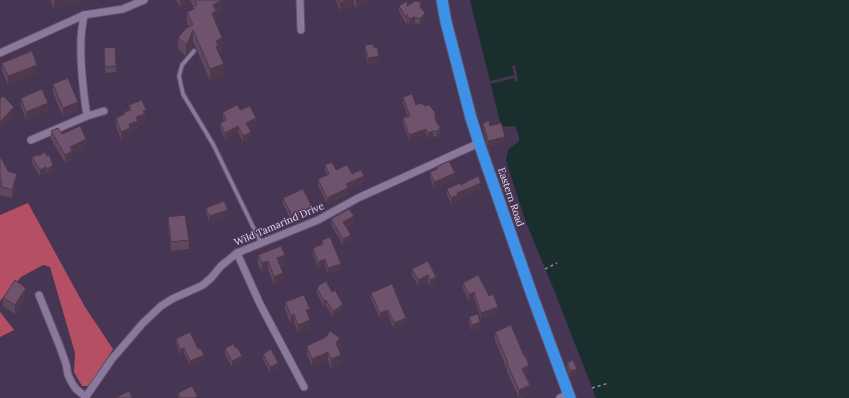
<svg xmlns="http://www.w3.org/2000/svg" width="849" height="398" viewBox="0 0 849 398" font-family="Lora,serif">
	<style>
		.forest { fill: #b55064 }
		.water { fill: #1a2f2d }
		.pier { fill: #473554 }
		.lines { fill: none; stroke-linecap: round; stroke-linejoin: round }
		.service-casing { stroke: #60516b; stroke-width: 5.5 }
		.minor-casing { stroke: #60516b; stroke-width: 9 }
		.trunk-casing { stroke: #60516b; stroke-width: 13 }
		.path { stroke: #94859f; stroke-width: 1.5; stroke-dasharray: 3 3; stroke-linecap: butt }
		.service { stroke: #8c789b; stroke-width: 3.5 }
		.minor { stroke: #8c789b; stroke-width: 7 }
		.trunk { stroke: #3d92e7; stroke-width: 11 }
		.wall { fill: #5f475d }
		.shaded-wall { fill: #4e394c }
		.building { fill: #6f526c; stroke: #4e394c }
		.labels { text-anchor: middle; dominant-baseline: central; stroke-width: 3; stroke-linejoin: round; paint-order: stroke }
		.street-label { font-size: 10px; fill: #e4daed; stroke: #473554 }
	</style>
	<rect width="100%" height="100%" fill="#473554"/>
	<g class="forest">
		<path d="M28,203L85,307L113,349L89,386H82L74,372L75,353L50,267L43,265L21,277L0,301V215Z"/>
		<path d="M0,312L14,330L0,337Z"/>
	</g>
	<path class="water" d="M470,0H849V398H596L554,290L525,220L506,161L508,150L519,141V136L515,126C510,126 506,127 502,126L500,122Z"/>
	<path class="pier" d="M515,65L518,81H515L514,78L491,84L490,81L514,75L512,66Z"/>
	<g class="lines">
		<g class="service-casing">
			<path id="service" d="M194,51L182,65L179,76L183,94L213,144L261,243"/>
		</g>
		<g class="minor-casing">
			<g id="minor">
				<path d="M300,0L301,30"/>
				<path d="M0,53L84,15L123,9L144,0"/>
				<path d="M87,116L104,111"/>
				<path d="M31,140L87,116C83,90 80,65 81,40C81,31 83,23 84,15"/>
				<path d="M237,253L260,304L304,387"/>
				<path d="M39,295L60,347L66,364L68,375L72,383L76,389L86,397"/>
				<path d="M85,398L112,359L143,323L161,306L172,299L203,285L211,278L221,266L237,253L318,220L358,198L479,143"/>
				<path d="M560,398L568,394"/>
			</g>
		</g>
		<g class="trunk-casing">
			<path id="trunk" d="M442,0L446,22L471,118L479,143L532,295L570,398"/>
		</g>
		<g class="path">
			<path d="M545,269L557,263"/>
			<path d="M592,388L609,383"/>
		</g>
		<use href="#service" class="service"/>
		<use href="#minor" class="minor"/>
		<use href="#trunk" class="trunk"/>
	</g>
	<g class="wall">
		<path d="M50,0H82L54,10Z"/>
		<path d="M176,0H222V12L216,14V22L222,49L218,51L224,75L210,81L193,41L188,53L186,56L178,49V38L189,27L187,24V12L193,10V7L191,2L180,7Z"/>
		<path d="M336,0H367V3L356,8L354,5L340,11Z"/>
		<path d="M399,6L421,8L425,19L420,25L415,23L409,25L407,20V25L399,12Z"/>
		<path d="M365,45L374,48L379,62L368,64L365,51Z"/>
		<path d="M104,48L116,66V72L105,73Z"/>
		<path d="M2,63L37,74L8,85L2,71Z"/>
		<path d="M53,84L78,111L63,117L53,93Z"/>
		<path d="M403,97L416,105L435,118L440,132L439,136L437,137L433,136L428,138L426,134L409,140L403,124V118L408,117L403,103Z"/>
		<path d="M21,98L48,111L26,120L21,107Z"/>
		<path d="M129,105L146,119L144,120V123L138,125V129L130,132V136L121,140L116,126V118L124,115V112L129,110Z"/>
		<path d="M240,110L256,124L249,128L251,138L243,142L238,132L225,139L220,128V123L224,121L223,118V112Z"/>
		<path d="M483,123L490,126L505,142L488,147L483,128Z"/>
		<path d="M51,131L62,134L86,148L72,154V160L65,163L51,139Z"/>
		<path d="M0,156L8,171L17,183L12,198L0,195Z"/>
		<path d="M39,156L52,164L53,171L47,174L46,172L40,176L32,163V157Z"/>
		<path d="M325,165L336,170L352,174L364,181L348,189V194L327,204L318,185V179L327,175L325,171Z"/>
		<path d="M436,167L455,179L434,188L430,178V172L436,170Z"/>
		<path d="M461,185L481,188L458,199V201L451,204L447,195V189Z"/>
		<path d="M283,198L313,214L293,224L283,204Z"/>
		<path d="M206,208L228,216L209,222L206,213Z"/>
		<path d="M168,217L189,240V249L171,251L168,225Z"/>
		<path d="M331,219L354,222L346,226L351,240L343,245L331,225Z"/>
		<path d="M322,240L341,270L328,274L325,265L318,268L313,254V248L322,245Z"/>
		<path d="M258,255L285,264L280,266L283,282L274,285L268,269L262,272L258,264Z"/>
		<path d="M428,261L436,283L430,286L428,281L418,286L412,275V269Z"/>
		<path d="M463,283L498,313L481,319L474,298L469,301L463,289Z"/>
		<path d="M318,286L343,310L340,312V313L333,317L326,306L324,307L317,294V288L318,287Z"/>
		<path d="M371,293L406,324L394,329L388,315L380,319L371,299Z"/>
		<path d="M26,296L15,314L3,306V298Z"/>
		<path d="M285,302L310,318V329L298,333L294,323L291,324L285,310Z"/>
		<path d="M469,317L480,328L472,331L469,323Z"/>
		<path d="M495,332L529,374L525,376L530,393L520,398H519L507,372V370L495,340Z"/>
		<path d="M176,339L198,349L204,360L190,366L184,353L180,355L176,344Z"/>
		<path d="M307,346L340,347L339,349L341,363L331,368L328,360L312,367L307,354Z"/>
		<path d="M225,348L242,362L232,367L225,354Z"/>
		<path d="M263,354L278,368L270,373L263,359Z"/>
		<path d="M567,363L577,375L570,377L567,368Z"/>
		<path d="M178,393L197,398H178Z"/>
	</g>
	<g class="shaded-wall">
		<path d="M56,0H82L54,10V1Z"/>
		<path d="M86,0H96L86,3Z"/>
		<path d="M180,0H191V2L180,7Z"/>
		<path d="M222,0V12L216,14V23L212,24L213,5Z"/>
		<path d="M347,0H354V5L340,11V3Z"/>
		<path d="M356,0H367V3L356,8Z"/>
		<path d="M425,13V19L420,25V19Z"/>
		<path d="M415,17V23L409,25V19Z"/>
		<path d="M193,30V41L188,53L186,56V44Z"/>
		<path d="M222,38V49L218,51L216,58V41Z"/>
		<path d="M379,56V62L368,64V58Z"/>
		<path d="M224,64V75L210,81V69Z"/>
		<path d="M37,65V74L8,85V76Z"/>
		<path d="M78,102V111L63,117V108Z"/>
		<path d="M48,103V111L26,120V112Z"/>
		<path d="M14,107V115L0,130V122Z"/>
		<path d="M146,110V119L144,120V123L138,125V129L130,132V136L121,140V132L143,111Z"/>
		<path d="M256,118V124L246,129V123Z"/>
		<path d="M238,126V132L225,139V133Z"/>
		<path d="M440,126L439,136L437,137V131Z"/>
		<path d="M426,129V134L409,140V135Z"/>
		<path d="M433,131V136L428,138V133Z"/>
		<path d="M251,132V138L243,142V136Z"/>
		<path d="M505,137V142L488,147V141Z"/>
		<path d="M86,139V148L72,154V160L65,163V155L70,147Z"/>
		<path d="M51,161H52V166L53,165V171L47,174V169Z"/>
		<path d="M46,167V172L40,176V170Z"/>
		<path d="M455,173V179L434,188V182Z"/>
		<path d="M17,174V183L12,198V190Z"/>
		<path d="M364,176V181L348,189V194L327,204V198L346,184Z"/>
		<path d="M481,183V188L458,199V201L451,204V198L457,193Z"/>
		<path d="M313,209V214L293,224V218Z"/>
		<path d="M228,210V216L209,222V216Z"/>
		<path d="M354,216V222L343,228V222Z"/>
		<path d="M351,235V240L343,245V239Z"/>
		<path d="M285,255V264L277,267V258Z"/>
		<path d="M325,259V265L318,268V262Z"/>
		<path d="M268,261V269L262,272V263Z"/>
		<path d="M341,264V270L328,274V268Z"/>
		<path d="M283,273V282L274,285V277Z"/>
		<path d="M428,275V281L418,286V280Z"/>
		<path d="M436,277V283L430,286V280Z"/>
		<path d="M26,288V296L15,314V305Z"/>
		<path d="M474,292V298L469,301V295Z"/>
		<path d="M326,300V306L324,307V301Z"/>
		<path d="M343,305V310L340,312V313L333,317V311Z"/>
		<path d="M498,307V313L481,319V313Z"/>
		<path d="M310,309V318L306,310Z"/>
		<path d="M388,310V315L380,319V313Z"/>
		<path d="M294,314V323L291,324V316Z"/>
		<path d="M406,318V324L394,329V323Z"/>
		<path d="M310,320V329L298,333V325Z"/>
		<path d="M480,322V328L472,331V325Z"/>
		<path d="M340,338V347L336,352V343Z"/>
		<path d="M184,348V353L180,355V350Z"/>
		<path d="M328,352V360L312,367V359Z"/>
		<path d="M204,355V360L190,366V361Z"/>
		<path d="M341,355V363L331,368V359Z"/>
		<path d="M242,356V362L232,367V361Z"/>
		<path d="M278,363V368L270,373V367Z"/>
		<path d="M529,365V374L522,377V369Z"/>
		<path d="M577,369V375L570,377V371Z"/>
		<path d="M1,384V392L0,394V386Z"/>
		<path d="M530,385V393L519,398V390Z"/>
	</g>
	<g class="building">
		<path d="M195,0H222L213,5L216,11L212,13L222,38L216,41L218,45L216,47L224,64L210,69L193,30L188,42L186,44L178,38L186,28L193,25L187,12L194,9L193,7L197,5Z"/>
		<path d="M339,0H347L340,3Z"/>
		<path d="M407,1V6L416,1L421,2L420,7L425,13L420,19L415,17L409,19L407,14V19L399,6Z"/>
		<path d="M373,44L374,48L377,47L379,56L368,58L365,45Z"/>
		<path d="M115,47L116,66L105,67L104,48Z"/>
		<path d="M32,51L37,65L8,76L2,63Z"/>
		<path d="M68,78L78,102L63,108L53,84Z"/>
		<path d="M42,89L48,103L26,112L21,98Z"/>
		<path d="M412,94L416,105L421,103L425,106L427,105L431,106L432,109L435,112V117L437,124L440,126L439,130L437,131H433L428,133L426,129L409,135L403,118L410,116L403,97Z"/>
		<path d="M3,96L14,107L0,122V99Z"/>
		<path d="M142,100L146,110L143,111L144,114L136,117L138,121L129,124L130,128L121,132L116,118L125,114L124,112L131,110L129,105Z"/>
		<path d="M237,105L240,110L250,106L256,118L246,123L251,132L243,136L238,126L225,133L220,123L226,120L223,112Z"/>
		<path d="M489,121L490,126L501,123L505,137L488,141L483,123Z"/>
		<path d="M80,126L86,139L70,147L72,151L65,155L51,131L58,128L62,134Z"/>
		<path d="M45,152L47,156L49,155L52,161H51L53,165L47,169L46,167L40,170L32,157L38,155L39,156Z"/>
		<path d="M0,156L8,171L17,174L12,190L0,186L2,181L0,180Z"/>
		<path d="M449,161L455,173L434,182L430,172L437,169L436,167Z"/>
		<path d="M332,162L336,170L347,165L352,174L361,170L364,176L346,184L348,188L327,198L318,179L329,174L325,165Z"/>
		<path d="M478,176L481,183L457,193L458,195L451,198L447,189L460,183L461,185Z"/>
		<path d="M303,189L313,209L293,218L283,198Z"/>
		<path d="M224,201L228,210L209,216L206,208Z"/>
		<path d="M349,209L354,216L343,222L351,235L343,239L331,219Z"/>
		<path d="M185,215L189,240L171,242L168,217Z"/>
		<path d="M330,237L341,264L328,268L325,259L318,262L313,248L323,244L322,240Z"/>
		<path d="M281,246L285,255L277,258L283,273L274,277L268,261L262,263L258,255Z"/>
		<path d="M428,261L436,277L430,280L428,275L418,280L412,269Z"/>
		<path d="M478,275L489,296L493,294L498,307L481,313L474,292L469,295L463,283Z"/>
		<path d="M15,280L26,288L15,305L3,298Z"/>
		<path d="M326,281L332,292L335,290L343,305L340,306V307L333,311L326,300L324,301L317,288L319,287L318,286Z"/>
		<path d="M392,284L406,318L394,323L388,310L380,313L371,293Z"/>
		<path d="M304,295L310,309L306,310L310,320L298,325L294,314L291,316L285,302Z"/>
		<path d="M478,314L480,322L472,325L469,317Z"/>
		<path d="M511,325L524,356L525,355L529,365L522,369L530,385L519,390L507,364L508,363L495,332Z"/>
		<path d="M330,331L340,338L336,343L341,355L331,359L328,352L312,359L307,346L326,337Z"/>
		<path d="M190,332L198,349L200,348L204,355L190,361L184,348L180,350L176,339Z"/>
		<path d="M234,344L235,348L237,347L242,356L232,361L225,348Z"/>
		<path d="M271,349L278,363L270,367L263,354Z"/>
		<path d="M573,360L577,369L570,371L567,363Z"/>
		<path d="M192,386L197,396L195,398H181L178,393Z"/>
		<path d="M129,391L132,397L131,398H117V397Z"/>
	</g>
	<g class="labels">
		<g class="street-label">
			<text transform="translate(511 197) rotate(71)">Eastern Road</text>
			<text transform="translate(279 224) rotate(-23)">Wild Tamarind Drive</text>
		</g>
	</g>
</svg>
